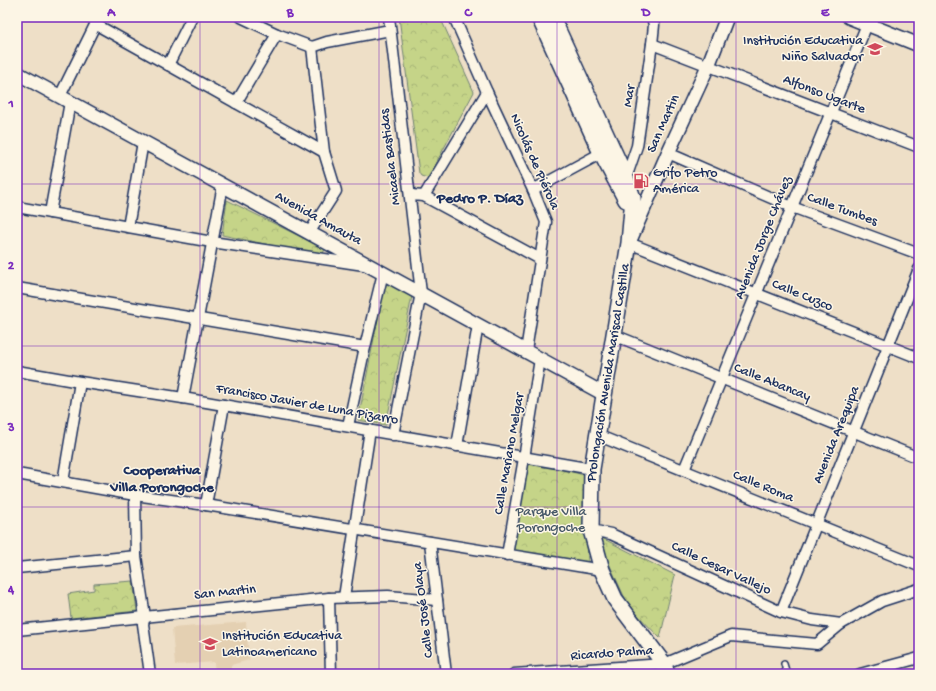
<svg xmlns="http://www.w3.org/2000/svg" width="936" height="691" viewBox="0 0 936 691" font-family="'Gochi Hand',sans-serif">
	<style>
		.built { fill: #e4d0b2 }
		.park { fill: url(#park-crowns); stroke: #708273 }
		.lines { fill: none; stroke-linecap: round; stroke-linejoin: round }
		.service-casing { stroke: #1b2f5e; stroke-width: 8 }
		.minor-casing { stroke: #1b2f5e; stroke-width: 13 }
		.tertiary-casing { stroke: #1b2f5e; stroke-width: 16 }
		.secondary-casing { stroke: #1b2f5e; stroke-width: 18 }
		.service { stroke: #fcf5e5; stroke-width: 5 }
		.minor { stroke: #fcf5e5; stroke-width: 10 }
		.tertiary { stroke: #fcf5e5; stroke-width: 13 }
		.secondary { stroke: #fcf5e5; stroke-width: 15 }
		.grid { fill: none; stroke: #7b2cbf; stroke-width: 1; stroke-opacity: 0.55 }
		.labels { text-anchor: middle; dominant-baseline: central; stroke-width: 3; stroke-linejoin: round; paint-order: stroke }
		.poi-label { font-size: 14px; fill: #1b2f5e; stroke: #fcf5e5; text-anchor: start }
		.street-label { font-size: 14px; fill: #1b2f5e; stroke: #fcf5e5 }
		.park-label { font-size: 14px; fill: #465868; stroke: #fcf5e5 }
		.neighbourhood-label { font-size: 15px; font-weight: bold; fill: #1b2f5e; stroke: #fcf5e5 }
		.neatline { fill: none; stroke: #7b2cbf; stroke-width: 1.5 }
		.grid-label { font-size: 13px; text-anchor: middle; font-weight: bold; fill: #7b2cbf }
	</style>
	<defs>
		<pattern id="park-crowns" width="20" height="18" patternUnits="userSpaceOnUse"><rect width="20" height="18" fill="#c5d488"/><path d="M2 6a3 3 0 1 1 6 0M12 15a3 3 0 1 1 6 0" fill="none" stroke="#a9b678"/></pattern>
	</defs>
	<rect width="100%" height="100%" fill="#eedfc7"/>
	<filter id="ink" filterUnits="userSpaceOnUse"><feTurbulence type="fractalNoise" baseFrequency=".025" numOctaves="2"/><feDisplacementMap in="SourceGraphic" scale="8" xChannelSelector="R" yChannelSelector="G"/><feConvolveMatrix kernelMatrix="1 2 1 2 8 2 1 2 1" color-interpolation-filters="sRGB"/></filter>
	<g filter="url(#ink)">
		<path class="built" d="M246,622L249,660L231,665V673L215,674L214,662L175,665L172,628Z"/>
		<g class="park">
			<path d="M399,17H440L474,92L428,178L421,176L419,173Z"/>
			<path d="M227,200L325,249L322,256L222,235Z"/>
			<path d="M385,282L412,296L386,425L358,420Z"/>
			<path d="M525,460L584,475L588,563L511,550Z"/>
			<path d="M596,535L675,575L660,638L628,605Z"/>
			<path d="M133,581L137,611L71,618L68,594L94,590V584Z"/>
		</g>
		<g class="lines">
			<g class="service-casing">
				<path id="service" d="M784,664L787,674"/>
			</g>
			<g class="minor-casing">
				<g id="minor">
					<path d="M241,17L277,34L312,47"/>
					<path d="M389,17L421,293L393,435"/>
					<path d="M454,17L487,92L533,190L546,222L526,351"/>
					<path d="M95,24L324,152"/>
					<path d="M652,44L919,147"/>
					<path d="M168,65L192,17"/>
					<path d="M60,96L99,17"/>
					<path d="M236,103L277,34"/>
					<path d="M668,153L792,207L919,254"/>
					<path d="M626,178L637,146L652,44L654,25L652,17"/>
					<path d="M533,190L607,150"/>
					<path d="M410,195L424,196L540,259"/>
					<path d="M424,196L487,92"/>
					<path d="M17,207L212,242L364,265"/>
					<path d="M50,213L70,102"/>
					<path d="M128,227L143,142"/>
					<path d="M309,233L336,191L324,152L312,47L327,42L390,30"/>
					<path d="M629,243L919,358"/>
					<path d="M17,288L365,347"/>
					<path d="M614,335L919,458"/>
					<path d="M17,371L80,382L183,398L592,469"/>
					<path d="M183,398L223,185"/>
					<path d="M348,426L365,347L383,273"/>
					<path d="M597,435L919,566"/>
					<path d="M457,446L478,325"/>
					<path d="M684,470L870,17"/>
					<path d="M17,474L135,495L206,505L602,570"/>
					<path d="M63,482L80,382"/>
					<path d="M135,495L136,556L145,617L143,624L150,674"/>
					<path d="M206,505L224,405"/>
					<path d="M591,530L611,534L781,612L812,620L841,624"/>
					<path d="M430,542L446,674"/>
					<path d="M507,555L524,458L540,359"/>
					<path d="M17,568L136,556"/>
					<path d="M344,597L370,430"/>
					<path d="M329,598L331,674"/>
					<path d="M781,612L919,269"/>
					<path d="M17,630L329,598L388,596L437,600"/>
					<path d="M514,674L664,664L731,636L817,644L841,624L882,601L919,589"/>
					<path d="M860,674L919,658"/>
				</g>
			</g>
			<g class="tertiary-casing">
				<g id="tertiary">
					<path d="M849,17L919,45"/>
					<path d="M17,73L604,394"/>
					<path d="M631,238L668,153L708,66L727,17"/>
				</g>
			</g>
			<g class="secondary-casing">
				<g id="secondary">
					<path d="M539,17L601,153L626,200"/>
					<path d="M552,17L626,178L633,198L629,243L592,469L591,530L602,570L615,599L664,664L667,674"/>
				</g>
			</g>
			<use href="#service" class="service"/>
			<use href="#minor" class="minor"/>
			<use href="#tertiary" class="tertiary"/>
			<use href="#secondary" class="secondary"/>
		</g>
	</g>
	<path class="grid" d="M200,17V674M379,17V674M557,17V674M736,17V674M17,184H919M17,346H919M17,507H919"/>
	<defs>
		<g id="school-bare" transform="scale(1.2)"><path d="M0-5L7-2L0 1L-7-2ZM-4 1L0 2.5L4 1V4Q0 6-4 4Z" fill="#d1495b" stroke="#fcf5e5" stroke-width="2.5" paint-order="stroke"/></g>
		<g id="fuel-bare" transform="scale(1.2)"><path d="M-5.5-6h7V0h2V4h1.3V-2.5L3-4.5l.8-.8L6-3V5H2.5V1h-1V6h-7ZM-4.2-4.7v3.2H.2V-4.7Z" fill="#d1495b" stroke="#fcf5e5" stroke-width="2.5" paint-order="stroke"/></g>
	</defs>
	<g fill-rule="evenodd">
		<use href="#school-bare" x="875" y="49"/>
		<use href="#fuel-bare" x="641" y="181"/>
		<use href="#school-bare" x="210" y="644"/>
	</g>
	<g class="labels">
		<g class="poi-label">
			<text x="863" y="41" text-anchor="end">Institución Educativa<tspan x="863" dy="16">Niño Salvador</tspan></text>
			<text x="653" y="173">Grifo Petro<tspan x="653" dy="16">América</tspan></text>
			<text x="222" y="636">Institución Educativa<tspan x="222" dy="16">Latinoamericano</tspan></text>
		</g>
		<g class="street-label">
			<text transform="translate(824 95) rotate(21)">Alfonso Ugarte</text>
			<text transform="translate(630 96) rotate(-81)">Mar</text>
			<text transform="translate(664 124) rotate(-66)">San Martin</text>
			<text transform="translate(391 157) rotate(-97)">Micaela Bastidas</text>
			<text transform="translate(534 162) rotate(66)">Nicolás de Piérola</text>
			<text transform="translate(842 210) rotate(20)">Calle Tumbes</text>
			<text transform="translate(318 219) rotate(29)">Avenida Amauta</text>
			<text transform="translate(764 238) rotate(-68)">Avenida Jorge Chávez</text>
			<text transform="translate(802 296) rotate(22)">Calle Cuzco</text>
			<text transform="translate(609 373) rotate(-81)">Prolongación Avenida Mariscal Castilla</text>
			<text transform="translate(772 383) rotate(22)">Calle Abancay</text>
			<text transform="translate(307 405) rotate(10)">Francisco Javier de Luna Pizarro</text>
			<text transform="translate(837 435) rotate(-68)">Avenida Arequipa</text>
			<text transform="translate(510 454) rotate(-80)">Calle Mariano Melgar</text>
			<text transform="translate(763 487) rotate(22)">Calle Roma</text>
			<text transform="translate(721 569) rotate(25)">Calle Cesar Vallejo</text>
			<text transform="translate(225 593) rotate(-6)">San Martin</text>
			<text transform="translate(424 610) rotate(-97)">Calle José Olaya</text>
			<text transform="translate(612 654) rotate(-4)">Ricardo Palma</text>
		</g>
		<g class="park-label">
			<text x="551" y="512">Parque Villa<tspan x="551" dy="16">Porongoche</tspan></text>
		</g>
		<g class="neighbourhood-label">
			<text x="480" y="199">Pedro P. Díaz</text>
			<text x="162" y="471">Cooperativa<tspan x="162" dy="17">Villa Porongoche</tspan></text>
		</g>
	</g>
	<rect width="936" height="691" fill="none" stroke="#fcf5e5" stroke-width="44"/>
	<rect x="22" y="22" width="892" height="647" class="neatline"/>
	<g class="grid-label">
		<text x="111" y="16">A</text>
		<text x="290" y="16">B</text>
		<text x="468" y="16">C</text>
		<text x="646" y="16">D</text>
		<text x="825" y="16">E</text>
		<text x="11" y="107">1</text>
		<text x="11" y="269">2</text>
		<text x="11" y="431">3</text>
		<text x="11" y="593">4</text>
	</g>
</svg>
